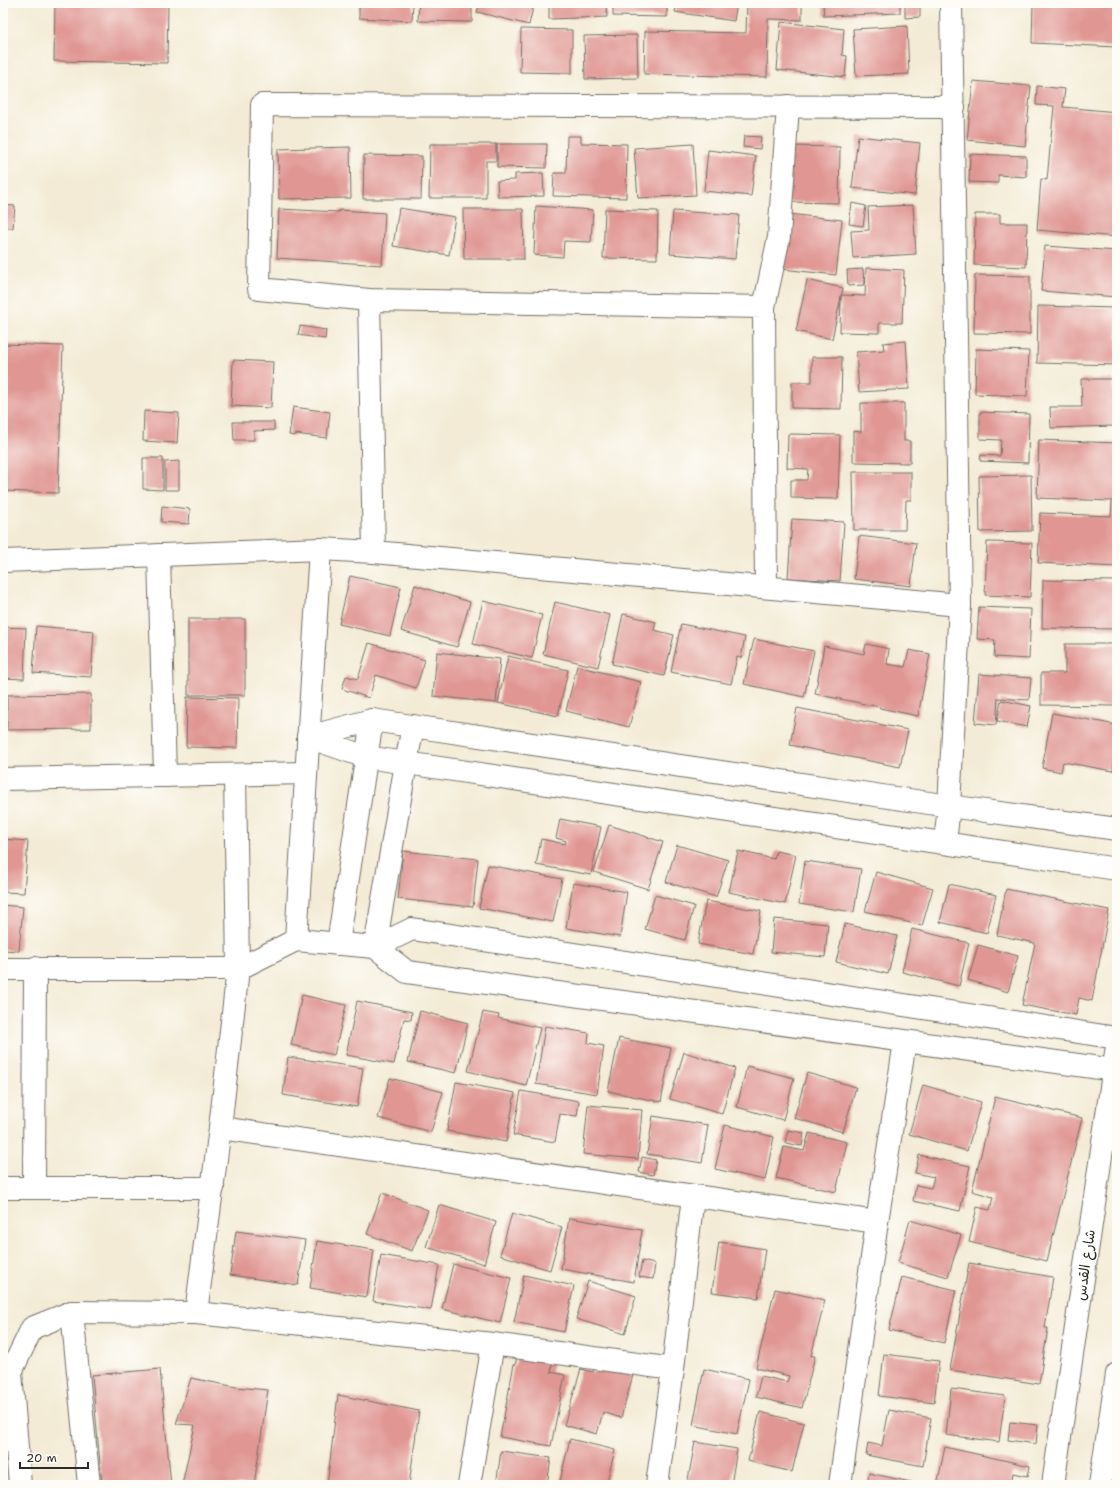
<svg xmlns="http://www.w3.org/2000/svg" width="1120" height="1488" viewBox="0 0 1120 1488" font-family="'Shantell Sans','Playpen Sans Arabic',sans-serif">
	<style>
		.building { fill: #e09693 }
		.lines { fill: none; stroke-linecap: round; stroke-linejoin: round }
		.minor-casing { stroke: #716e66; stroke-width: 24 }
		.major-casing { stroke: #716e66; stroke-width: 24 }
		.minor { stroke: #fff; stroke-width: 22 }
		.major { stroke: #fff; stroke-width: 22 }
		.labels { text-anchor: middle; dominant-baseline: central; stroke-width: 3; stroke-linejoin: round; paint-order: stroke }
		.street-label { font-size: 14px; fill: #2b2b2b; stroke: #fdfcf7 }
	</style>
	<rect width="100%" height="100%" fill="#fdfcf7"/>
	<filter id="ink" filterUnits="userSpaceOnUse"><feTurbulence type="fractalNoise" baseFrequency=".025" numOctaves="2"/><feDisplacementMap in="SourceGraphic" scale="8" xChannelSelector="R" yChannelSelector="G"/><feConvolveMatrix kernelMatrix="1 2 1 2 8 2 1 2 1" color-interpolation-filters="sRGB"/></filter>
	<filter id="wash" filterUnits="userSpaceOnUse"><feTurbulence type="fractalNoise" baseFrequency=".012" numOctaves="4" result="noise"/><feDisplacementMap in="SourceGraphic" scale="16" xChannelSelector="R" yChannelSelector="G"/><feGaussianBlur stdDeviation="0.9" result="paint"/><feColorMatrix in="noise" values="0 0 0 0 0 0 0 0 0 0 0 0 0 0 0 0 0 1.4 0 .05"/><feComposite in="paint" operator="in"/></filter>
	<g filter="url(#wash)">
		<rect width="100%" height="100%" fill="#f3ebd5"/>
		<g id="blocks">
			<g class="building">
				<path d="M55,3H168L167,63L54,61Z"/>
				<path d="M359,3H413L412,21L359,18Z"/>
				<path d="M419,3H472V22L418,21Z"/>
				<path d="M480,3H534L529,25L477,12Z"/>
				<path d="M549,3H606L607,17L549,19Z"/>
				<path d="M613,3H667V17L613,16Z"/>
				<path d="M677,3H737L734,21L675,12Z"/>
				<path d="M747,3H802V20L768,19L767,77L644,74L645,31L746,33Z"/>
				<path d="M823,3H900V13L824,16Z"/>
				<path d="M905,3H920V17L905,18Z"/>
				<path d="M1033,3H1117V47L1032,43Z"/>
				<path d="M781,22L844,29L842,55L847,56L845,77L777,70Z"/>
				<path d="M907,26L909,74L856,76L853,29Z"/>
				<path d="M521,29L572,30V73L520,72Z"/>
				<path d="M637,35L638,78L585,79L584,36Z"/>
				<path d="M973,81L1031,86L1025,146L967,140Z"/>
				<path d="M1037,86L1065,89L1063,107L1117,112V237L1037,230L1041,179L1047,180L1054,106L1036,105Z"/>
				<path d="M567,136H581V143L627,144L626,198L553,196L554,173H566Z"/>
				<path d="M744,136L761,137L760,149L743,147Z"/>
				<path d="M858,136L920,143L915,195L852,188Z"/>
				<path d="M430,144H496V161H486V198H429Z"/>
				<path d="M497,144H547L546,168L497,167Z"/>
				<path d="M693,144L696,195L638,198L634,148Z"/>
				<path d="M790,146L840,147L839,203L788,202Z"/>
				<path d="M350,147L351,198L279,199L278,149Z"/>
				<path d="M708,150L756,156L751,196L704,191Z"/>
				<path d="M970,154L1026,156V177L998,175V183L969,182Z"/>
				<path d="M364,155L422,156L421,199H363Z"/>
				<path d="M543,173L544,196L498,197L497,181L515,180V174Z"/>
				<path d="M852,203L866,206L863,226L849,224Z"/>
				<path d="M3,205L15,206L13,228H3Z"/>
				<path d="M913,205L916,254L853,258L851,231L869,230L868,207Z"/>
				<path d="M536,206L593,210L591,242L564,241L563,257L534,255Z"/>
				<path d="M399,208L455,217L449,255L393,246Z"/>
				<path d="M279,209L339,212V210L385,213L382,265L277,258Z"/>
				<path d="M463,209H523L524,259H464Z"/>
				<path d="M605,209L658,211L657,259L603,258Z"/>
				<path d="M673,211L739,215L735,259L670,254Z"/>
				<path d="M788,214L842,220L836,275L782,269Z"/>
				<path d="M975,214H1000V223H1027L1026,267L974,265Z"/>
				<path d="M1045,246L1117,251V297L1041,291Z"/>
				<path d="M866,268L904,270L902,323H879V333L840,332L841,295L865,296Z"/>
				<path d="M863,269L864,285L848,286L847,270Z"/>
				<path d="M975,275L1030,276V334L974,333Z"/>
				<path d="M807,280L843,288L832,339L796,331Z"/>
				<path d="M1038,306L1117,308V365L1037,363Z"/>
				<path d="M300,326L326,330L325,339L298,335Z"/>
				<path d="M906,341L909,389L859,392L856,352L884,350L883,343Z"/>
				<path d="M3,344L63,346L58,493L3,491Z"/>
				<path d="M976,349L1029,351L1027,396L975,394Z"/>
				<path d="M812,357H842L841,409L792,408V382H812Z"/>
				<path d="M233,360L273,362L271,408L231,406Z"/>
				<path d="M1081,379H1113L1114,426L1051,428L1050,407H1082Z"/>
				<path d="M861,403H904V441H910V463L853,462V431L861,432Z"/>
				<path d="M293,407L330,412L327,438L295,434V436L289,435Z"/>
				<path d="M144,411L179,413L177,443L143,441Z"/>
				<path d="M980,412L1029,414L1028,463L980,461L981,455L1000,456L1001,440L980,439Z"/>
				<path d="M233,422H274V430L254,431V440H234Z"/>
				<path d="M788,434L840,435L838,499L791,498V480H807L808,469L787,468Z"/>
				<path d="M1039,440L1117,443V567L1038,563L1040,513L1111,516L1112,501L1037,498Z"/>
				<path d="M143,458H163V490L143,489Z"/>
				<path d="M179,461V490H165V462Z"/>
				<path d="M853,472H911V500H906L905,530H854Z"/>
				<path d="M1031,475L1032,531L980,532L979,476Z"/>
				<path d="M162,506L190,509L189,524L161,522Z"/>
				<path d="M792,519L844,522L840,581L788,578Z"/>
				<path d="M859,536L916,543L911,586L854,579Z"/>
				<path d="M987,542L1032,543L1030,597L985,595Z"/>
				<path d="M350,576L401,587L390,636L339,624Z"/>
				<path d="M1043,580L1117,581V629L1042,628Z"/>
				<path d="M415,585L470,602L457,647L401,631Z"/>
				<path d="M483,601L542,615L532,658L473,644Z"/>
				<path d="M555,602L610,615L598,667L543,654Z"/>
				<path d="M979,607L1031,609L1029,659L994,657L995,640L977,639Z"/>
				<path d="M623,614L656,622L654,630L674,635L664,676L612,664Z"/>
				<rect x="188" y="619" width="57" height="76"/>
				<path d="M681,624L745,637L741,658L737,657L731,684L671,672Z"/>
				<path d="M36,626L94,631L91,677L33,673Z"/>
				<path d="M3,627L26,628L24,679L3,678Z"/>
				<path d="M754,639L814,651L804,697L744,684Z"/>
				<path d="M369,643L425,660L416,688L376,675L369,698L342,689L346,676L358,679Z"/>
				<path d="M866,644L889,649L887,664L905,667L909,650L930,654L918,716L880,708V707L815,694L824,646L864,654Z"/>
				<path d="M1065,644H1117V706L1041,705V673H1065Z"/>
				<path d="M437,652L500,659L496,703L433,696Z"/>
				<path d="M508,656L568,670L558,716L498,703Z"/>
				<path d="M577,666L641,682L629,727L566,711Z"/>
				<path d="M979,674L1031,678L1029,700L998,698L996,725L975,723Z"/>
				<path d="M91,694V729L7,730V695Z"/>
				<path d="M187,697L238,698L237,748L186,747Z"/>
				<path d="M1001,700L1031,706L1027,727L997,721Z"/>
				<path d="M797,708L908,730L900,767L790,745Z"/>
				<path d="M1052,713L1117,725V747L1113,771L1063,762L1061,772L1042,768Z"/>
				<path d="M560,819L601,827L591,875L536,865L541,839L565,844L566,841L556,838Z"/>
				<path d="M609,825L663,842L648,889L594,872Z"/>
				<path d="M3,839L28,841L24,893L3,892Z"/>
				<path d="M677,845L728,860L716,897L666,882Z"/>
				<path d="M403,851L478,859L473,907L398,899Z"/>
				<path d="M738,851L774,859L776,851L796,855L785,904L729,892Z"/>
				<path d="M805,861L861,869L854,912L799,904Z"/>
				<path d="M488,865L562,879L553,922L479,908Z"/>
				<path d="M876,872L933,888L922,926L865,911Z"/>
				<path d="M573,883L627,892L620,937L566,928Z"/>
				<path d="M949,884L996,895L987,933L940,922Z"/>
				<path d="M1006,889L1109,910L1092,1001L1079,998L1076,1015L1022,1005L1035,943L997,935Z"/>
				<path d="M655,895L694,906L685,940L645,929Z"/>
				<path d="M706,901L761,911L753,954L698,944Z"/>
				<path d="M3,905L23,907L19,951L3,950Z"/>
				<path d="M774,919L828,924L825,957L771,952Z"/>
				<path d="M845,924L897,936L888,974L836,962Z"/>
				<path d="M912,929L969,943L959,986L902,972Z"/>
				<path d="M978,945L1018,956L1008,992L968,980Z"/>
				<path d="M302,995L346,1005L334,1055L291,1045Z"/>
				<path d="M357,1001L412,1012L411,1020L404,1019L394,1064L346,1055Z"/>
				<path d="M420,1011L468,1023L456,1073L408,1062Z"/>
				<path d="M483,1012L499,1015L498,1018L540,1028L526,1086L468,1071Z"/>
				<path d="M545,1026L589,1033L588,1043L604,1046L597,1094L536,1084Z"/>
				<path d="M619,1038L671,1048L661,1102L608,1091Z"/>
				<path d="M684,1052L735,1068L722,1114L670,1099Z"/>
				<path d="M288,1057L363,1068L357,1107L283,1095Z"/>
				<path d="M747,1066L794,1078L783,1120L737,1107Z"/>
				<path d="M807,1073L856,1087L843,1132L794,1118Z"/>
				<path d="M390,1078L443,1092L431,1132L378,1118Z"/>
				<path d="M456,1082L515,1093L506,1142L447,1131Z"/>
				<path d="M923,1085L981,1102L967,1151L909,1134Z"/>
				<path d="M521,1091L579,1101L577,1116L560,1114L555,1142L513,1135Z"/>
				<path d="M995,1097L1082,1118L1047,1261L969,1242L977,1207L990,1210L993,1197L972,1191Z"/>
				<path d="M588,1105L642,1110L638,1159L583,1154Z"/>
				<path d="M653,1116L708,1125L702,1163L647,1154Z"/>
				<path d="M725,1125L774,1137L765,1180L715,1169Z"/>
				<path d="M788,1130L804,1133L802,1146L785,1143Z"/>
				<path d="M809,1133L847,1142L836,1192L776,1178L784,1147L804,1151Z"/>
				<path d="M919,1155L970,1166L960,1211L913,1201L916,1185L931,1188L934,1177L915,1173Z"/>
				<path d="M642,1157L656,1160L653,1175L639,1172Z"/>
				<path d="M382,1193L428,1210L412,1251L367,1234Z"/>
				<path d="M439,1205L496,1222L484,1264L426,1247Z"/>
				<path d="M512,1213L562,1227L550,1270L500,1255Z"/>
				<path d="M569,1218L642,1230L634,1282L561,1269Z"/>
				<path d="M910,1220L961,1235L948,1277L898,1263Z"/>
				<path d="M236,1231L305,1240L298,1285L230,1275Z"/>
				<path d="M317,1241L374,1250L367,1297L310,1288Z"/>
				<path d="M719,1242L765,1249L758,1298L712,1292Z"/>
				<path d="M381,1255L439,1265L431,1310L373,1301Z"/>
				<path d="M642,1261L655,1264L653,1279L639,1277Z"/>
				<path d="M969,1263L1053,1277L1045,1328H1048L1039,1384L950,1370Z"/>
				<path d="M453,1264L511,1278L500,1323L442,1309Z"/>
				<path d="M524,1275L574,1286L564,1332L514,1322Z"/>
				<path d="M902,1277L956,1290L944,1343L889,1330Z"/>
				<path d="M588,1281L636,1296L625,1334L576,1319Z"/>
				<path d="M775,1289L825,1300L811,1356H815L802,1408L756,1397L761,1376L787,1382L789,1376L756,1368Z"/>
				<path d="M519,1348L554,1355L551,1372L565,1375L551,1446L500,1437L514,1364L515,1365Z"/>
				<path d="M884,1354L939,1361L934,1403L879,1396Z"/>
				<path d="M596,1363L633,1375L621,1418L603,1412L597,1434L564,1425L581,1369L593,1372Z"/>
				<path d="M160,1369L171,1485H102L92,1375Z"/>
				<path d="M704,1369L749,1379L737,1434L693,1425Z"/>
				<path d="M191,1378L236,1387L268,1390L254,1485H182L195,1425L176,1424Z"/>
				<path d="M951,1389L1005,1396L999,1442L946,1435Z"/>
				<path d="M338,1395L419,1411L409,1485H327Z"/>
				<path d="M889,1410L931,1418L923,1466L866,1455L868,1443L882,1446Z"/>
				<path d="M760,1412L804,1423L792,1472L748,1461Z"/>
				<path d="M1010,1422L1038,1425L1036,1444L1008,1440Z"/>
				<path d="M570,1439L615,1450L606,1485H576L560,1481Z"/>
				<path d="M695,1442L737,1449L731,1485H687Z"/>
				<path d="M945,1447L1030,1466L1028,1476L1013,1473L1011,1485H937Z"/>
				<path d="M501,1451L551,1458L547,1485H496Z"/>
				<path d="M869,1473L920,1484V1485H867Z"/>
			</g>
		</g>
	</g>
	<g filter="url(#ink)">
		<use href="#blocks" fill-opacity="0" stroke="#716e66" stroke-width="1"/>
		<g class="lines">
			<g class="minor-casing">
				<g id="minor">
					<path d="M369,300L374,552"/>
					<path d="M764,307L779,237L788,106"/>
					<path d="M159,555L165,776"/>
					<path d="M3,561L320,549L374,552L960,605"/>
					<path d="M766,587L764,307L369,300L259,289L262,105L954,107"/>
					<path d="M413,726L406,763L375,947L407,972L1114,1070"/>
					<path d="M308,737L366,757L1117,869"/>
					<path d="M308,737L372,720L949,806L1117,829"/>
					<path d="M3,779L306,773"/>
					<path d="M945,843L949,806L960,605L951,3"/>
					<path d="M296,940L320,549"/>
					<path d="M338,944L372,720"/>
					<path d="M3,969H238L296,940L375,947L412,929L1117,1038"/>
					<path d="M220,1128L877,1222"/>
					<path d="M3,1188H213"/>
					<path d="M34,1188L35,968"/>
					<path d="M72,1312L89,1485"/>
					<path d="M196,1313L220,1128L238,969L235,775"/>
					<path d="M20,1485L11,1372L32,1328L72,1312L196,1313L493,1344L673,1369"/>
					<path d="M469,1485L493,1344"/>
					<path d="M657,1485L673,1369L693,1196"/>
					<path d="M840,1485L877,1222L905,1042"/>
				</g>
			</g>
			<g class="major-casing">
				<g id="major">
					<path d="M1053,1485L1117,1046"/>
					<path d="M1100,1485L1117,1374"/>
				</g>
			</g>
			<use href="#minor" class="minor"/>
			<use href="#major" class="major"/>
		</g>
	</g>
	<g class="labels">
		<g class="street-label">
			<text transform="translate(1085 1265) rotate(-82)">شارع القدس</text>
		</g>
	</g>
	<rect width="1120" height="1488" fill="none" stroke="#fdfcf7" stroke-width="16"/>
	<path d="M20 1462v6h68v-6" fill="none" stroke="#2b2b2b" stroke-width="2"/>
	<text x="26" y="1462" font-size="12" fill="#2b2b2b" stroke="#fdfcf7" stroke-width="3" paint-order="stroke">20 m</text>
</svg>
